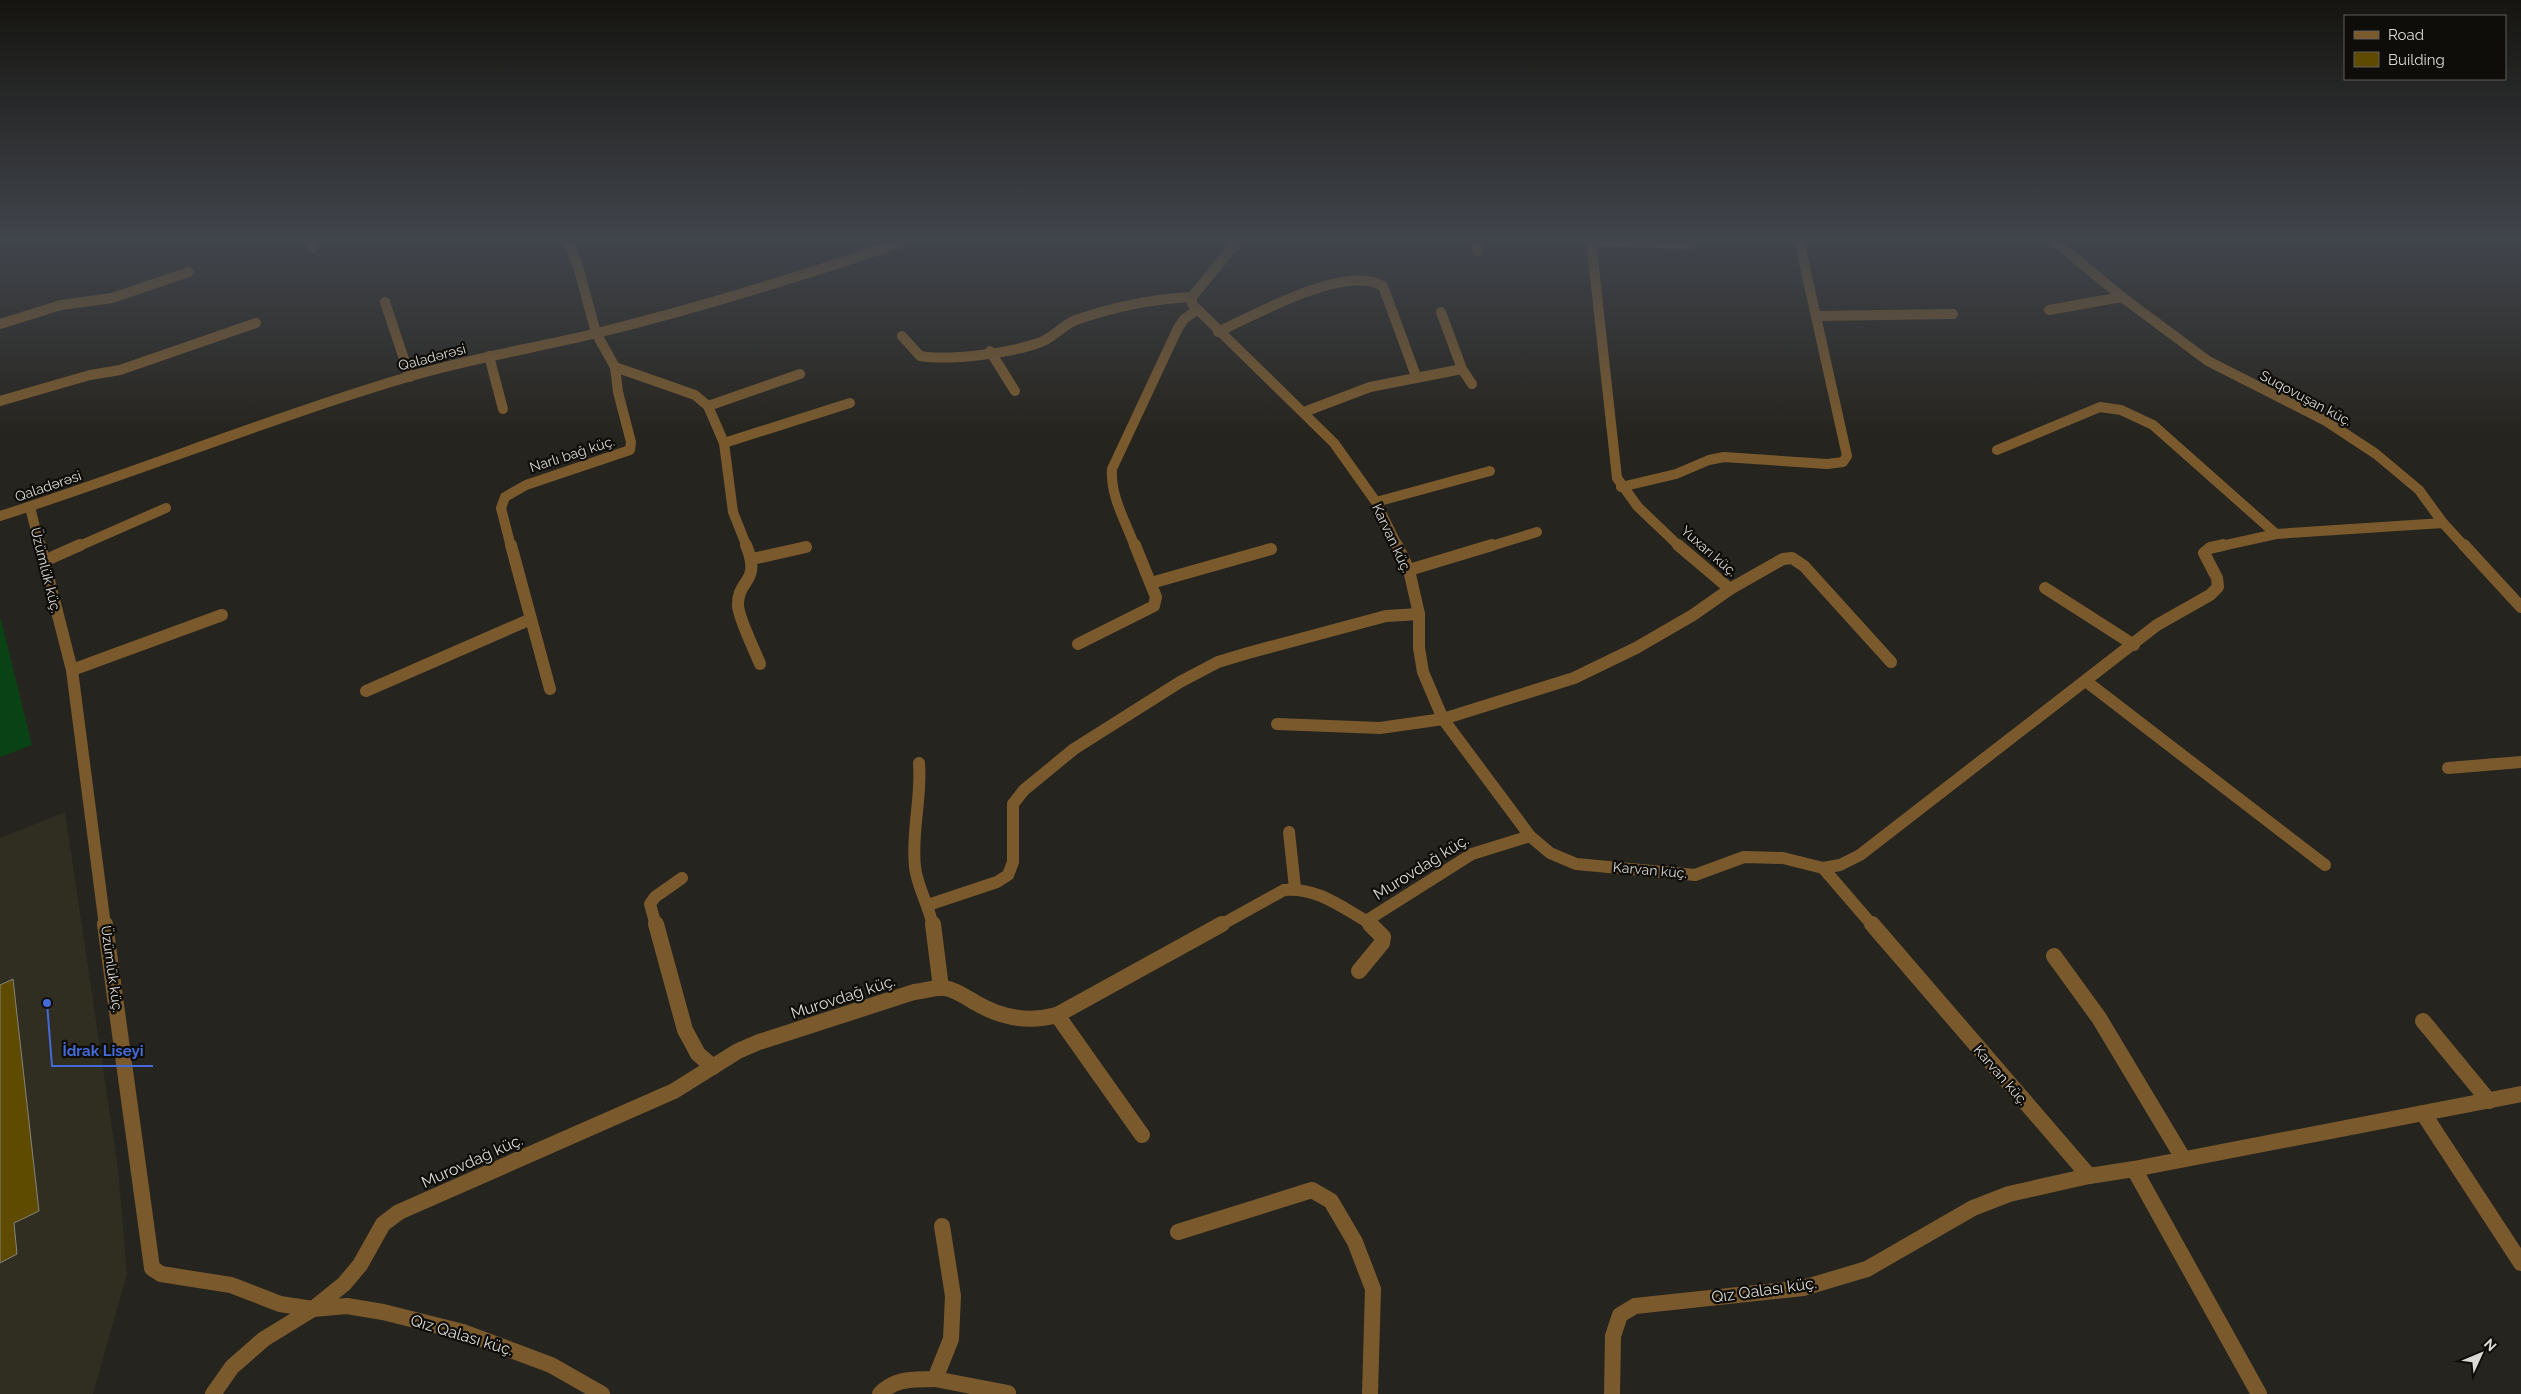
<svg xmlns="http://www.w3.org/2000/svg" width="2521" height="1394" viewBox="0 0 2521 1394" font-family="Raleway,sans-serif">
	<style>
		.built { fill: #302d21 }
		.green { fill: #094215 }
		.building { fill: #5e4b00; stroke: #86847d }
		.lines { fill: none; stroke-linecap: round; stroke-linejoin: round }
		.street-far2 { stroke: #7a5a2d; stroke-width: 10 }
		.street-far1 { stroke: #7a5a2d; stroke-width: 12 }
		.street { stroke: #7a5a2d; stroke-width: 16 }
		.labels { text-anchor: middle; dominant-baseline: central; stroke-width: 4.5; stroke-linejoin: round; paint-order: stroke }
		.street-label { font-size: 14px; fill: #dbd9d5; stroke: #0e0d0a }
		.near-street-label { font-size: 16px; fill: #dbd9d5; stroke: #0e0d0a }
		.leader { fill: none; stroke: #436ad7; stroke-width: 2 }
		.callout-dot { fill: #436ad7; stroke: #0e0d0a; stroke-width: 2 }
		.callout-label { font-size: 15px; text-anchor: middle; font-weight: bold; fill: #436ad7; stroke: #0e0d0a; stroke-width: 4.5; stroke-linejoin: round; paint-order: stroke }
	</style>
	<rect width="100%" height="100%" fill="#26241e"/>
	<path class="built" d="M65,812L118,1169L127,1274L93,1394H0V838Z"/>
	<path class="green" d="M0,616L32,745L0,757Z"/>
	<path class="building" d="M13,979L39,1211L14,1223L17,1254L0,1263V985Z"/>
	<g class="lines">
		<g class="street-far2">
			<path d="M310,240L313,248"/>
			<path d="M1238,240L1192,297V304L1334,443L1376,502L1398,547"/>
			<path d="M1475,240L1478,251"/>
			<path d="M1591,240L1617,478L1638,507L1680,547"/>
			<path d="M2053,240L2122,297L2208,361L2326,421L2376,454L2419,490L2443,523L2465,547"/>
			<path d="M1591,241L1691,244"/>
			<path d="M385,302L410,377"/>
			<path d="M2049,310L2122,297"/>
			<path d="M1441,312L1462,369L1472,384"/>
			<path d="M1816,316L1953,314"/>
			<path d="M0,324L61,305L112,298L189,272"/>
			<path d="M1218,332C1256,314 1327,275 1368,281C1373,281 1378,284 1383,286L1416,376"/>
			<path d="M902,336L920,356C950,361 1012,353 1041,342C1054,337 1063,325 1076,320C1113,307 1153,299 1192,297"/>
			<path d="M990,351L1015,391"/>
			<path d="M489,356L503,409"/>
			<path d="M615,367L695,395L708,406L724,443L733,512L747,547"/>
			<path d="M0,401L90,375L120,370L256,323"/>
			<path d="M708,406L800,374"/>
			<path d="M1304,412L1370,387L1462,369"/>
			<path d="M724,443L850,403"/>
			<path d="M1997,450L2100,407L2121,410L2153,425L2276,534"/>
			<path d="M1621,487L1676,474L1709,460L1724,457L1827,464L1843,462L1847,456L1799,240"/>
			<path d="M1376,502L1490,471"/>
			<path d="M30,507L40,547"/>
			<path d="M0,516C138,472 272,417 411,376C472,358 535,348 597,333C702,307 806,275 908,240"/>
			<path d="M77,547L166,508"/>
			<path d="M511,547L501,508L505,497L526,485L630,450L631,442L618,392L615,367L596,333L578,266L567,240"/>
			<path d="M1135,547C1126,522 1110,496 1112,469L1178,328L1184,319L1197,310"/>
			<path d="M1488,547L1537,532"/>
			<path d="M2217,547L2276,534L2443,523"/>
		</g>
		<g class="street-far1">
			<path d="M40,545L72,670L105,926"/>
			<path d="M511,545L550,689"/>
			<path d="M746,545C762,584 737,578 738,606C739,619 755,651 760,664"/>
			<path d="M1397,545L1409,570L1419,614V648L1423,672L1443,719L1530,836L1550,853L1576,864L1695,875L1744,857L1783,858L1823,868L1873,926"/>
			<path d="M2464,545L2521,607"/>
			<path d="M752,559L806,547"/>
			<path d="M44,561L80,545"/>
			<path d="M1409,570L1492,545"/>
			<path d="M1151,583L1271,549"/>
			<path d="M2045,588L2134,645"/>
			<path d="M1730,589L1783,559L1792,558L1804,566L1891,662"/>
			<path d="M1078,644L1154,606L1156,597L1135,545"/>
			<path d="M72,670L222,615"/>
			<path d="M2087,682L2325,865"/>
			<path d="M366,691L531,619"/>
			<path d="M1277,724L1380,728L1443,719L1574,678L1636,648L1693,615L1730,589L1678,545"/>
			<path d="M919,763C922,798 911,832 915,867C917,886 929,906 933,926"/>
			<path d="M2448,768L2521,762"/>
			<path d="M1289,832L1295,888"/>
			<path d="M1823,868L1840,865L1860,855L2157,625L2210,595L2218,587L2217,578L2204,553L2210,548L2223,545"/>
			<path d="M928,905L997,882L1008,875L1013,862V804L1024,790L1074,749L1180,682L1218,662L1248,653L1386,616L1419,614"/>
			<path d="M1366,921L1371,926"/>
			<path d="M656,926L650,904L655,897L682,878"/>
			<path d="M1219,926L1284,890C1316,887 1340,906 1366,921L1472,854L1530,836"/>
		</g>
		<g class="street">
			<path d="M105,924L152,1268L161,1274L231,1285L280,1304L313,1309L347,1306L383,1312L463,1332L551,1365L602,1394"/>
			<path d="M656,924L685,1030L698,1054L713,1067"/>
			<path d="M933,924L941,988"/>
			<path d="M1872,924L2089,1176L2134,1169L2259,1394"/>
			<path d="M2054,956L2099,1018L2183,1158"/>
			<path d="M1359,971L1382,943L1383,937L1370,924"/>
			<path d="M1057,1015L1142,1135"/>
			<path d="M2423,1021L2489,1101"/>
			<path d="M2423,1113L2521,1263"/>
			<path d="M2134,1169L2521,1094"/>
			<path d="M1178,1232L1312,1190L1331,1201L1355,1242L1373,1289L1370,1394"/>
			<path d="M935,1379L1008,1393"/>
			<path d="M213,1394L232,1367L264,1339L313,1309L344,1284L360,1265L383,1224L399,1212L674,1091L738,1051L759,1042L914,992C924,991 935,987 945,988C956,990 966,997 976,1003C1002,1018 1028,1023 1057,1015L1222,924"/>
			<path d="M880,1394C895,1377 915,1380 935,1379L951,1339L953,1296L942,1226"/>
			<path d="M1612,1394L1613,1336L1620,1315L1635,1306L1803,1288L1867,1269L1973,1208L2009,1194L2089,1176"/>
		</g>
	</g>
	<linearGradient id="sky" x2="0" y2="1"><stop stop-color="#151410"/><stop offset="0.55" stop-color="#41454c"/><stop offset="1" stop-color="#41454c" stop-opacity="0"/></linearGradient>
	<rect width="2521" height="435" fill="url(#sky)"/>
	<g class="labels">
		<g class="street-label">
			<text transform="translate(432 357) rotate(-15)">Qaladərəsi</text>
			<text transform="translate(2306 398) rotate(28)">Suqovuşan küç.</text>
			<text transform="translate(572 454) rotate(-18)">Narlı bağ küç.</text>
			<text transform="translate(48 486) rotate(-19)">Qaladərəsi</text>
			<text transform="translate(1392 538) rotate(65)">Karvan küç.</text>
			<text transform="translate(1709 551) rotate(41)">Yuxarı küç.</text>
			<text transform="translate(46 570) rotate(76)">Üzümlük küç.</text>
			<text transform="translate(1650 870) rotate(5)">Karvan küç.</text>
			<text transform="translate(112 969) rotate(82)">Üzümlük küç.</text>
			<text transform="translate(2001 1075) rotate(49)">Karvan küç.</text>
		</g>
		<g class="near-street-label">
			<text transform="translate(1421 867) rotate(-32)">Murovdağ küç.</text>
			<text transform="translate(843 997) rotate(-18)">Murovdağ küç.</text>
			<text transform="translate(472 1161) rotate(-24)">Murovdağ küç.</text>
			<text transform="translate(1764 1290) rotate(-8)">Qız Qalası küç.</text>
			<text transform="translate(462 1335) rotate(17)">Qız Qalası küç.</text>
		</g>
	</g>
	<path class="leader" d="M47 1003L52 1066H153"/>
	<circle class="callout-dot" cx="47" cy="1003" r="5"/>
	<g class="callout-label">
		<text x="103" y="1056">İdrak Liseyi</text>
	</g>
	<rect x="2344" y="15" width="162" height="65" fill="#0e0d0a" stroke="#605f5b"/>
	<rect x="2354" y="31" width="25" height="8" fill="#7a5a2d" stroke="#605f5b"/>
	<text x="2388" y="40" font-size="15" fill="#dbd9d5">Road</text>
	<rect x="2354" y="52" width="25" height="15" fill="#5e4b00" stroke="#605f5b"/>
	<text x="2388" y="65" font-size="15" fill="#dbd9d5">Building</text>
	<g transform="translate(2481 1354) rotate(46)" stroke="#0e0d0a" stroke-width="4" paint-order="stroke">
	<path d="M0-4L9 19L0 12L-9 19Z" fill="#dbd9d5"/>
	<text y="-8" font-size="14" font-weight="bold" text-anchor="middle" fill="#dbd9d5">N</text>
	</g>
</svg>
